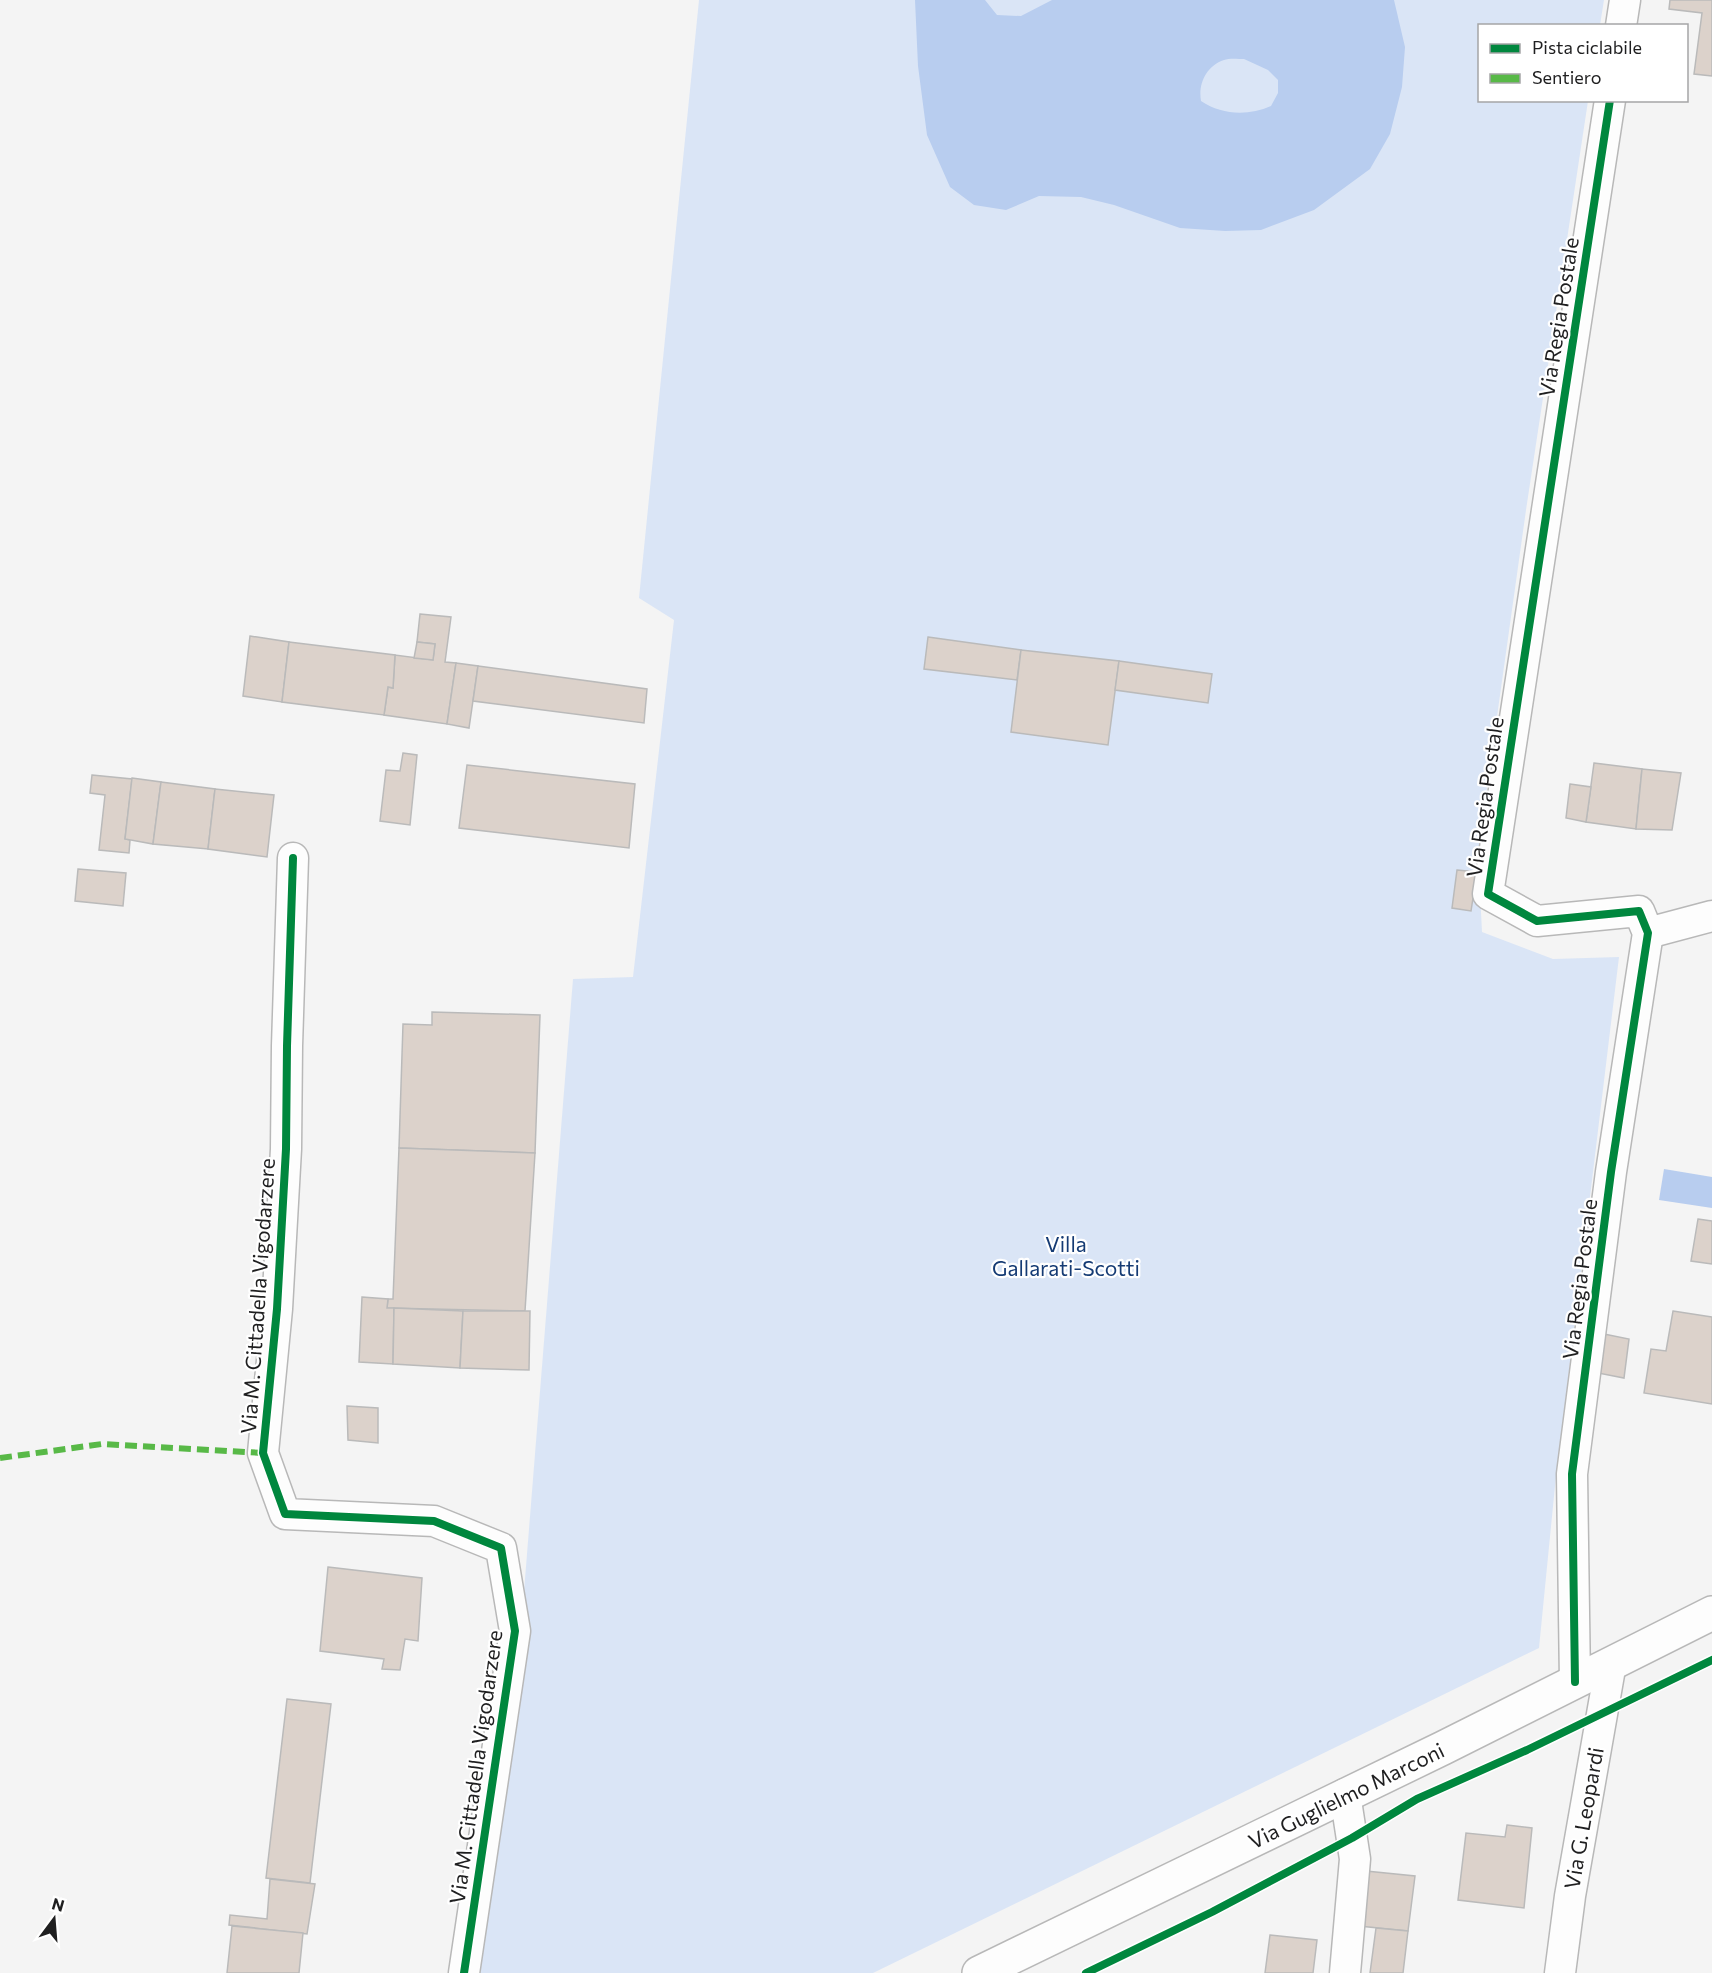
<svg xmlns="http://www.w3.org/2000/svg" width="1712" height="1973" viewBox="0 0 1712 1973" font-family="Commissioner,sans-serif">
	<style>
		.green { fill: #dae5f6 }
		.water { fill: #b8cdef; fill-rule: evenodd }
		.building { fill: #dcd2cb; stroke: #bababa; stroke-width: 1.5 }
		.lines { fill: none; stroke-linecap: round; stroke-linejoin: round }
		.minor-casing { stroke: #b8b8b8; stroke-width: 33 }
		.tertiary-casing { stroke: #b8b8b8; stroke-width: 36 }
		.minor { stroke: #fdfdfd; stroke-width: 30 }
		.tertiary { stroke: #fdfdfd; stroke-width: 33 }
		.quiet { stroke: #58b947; stroke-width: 6; stroke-dasharray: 12 6; stroke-linecap: butt }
		.cycleway-casing { stroke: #fff; stroke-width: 11 }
		.cycleway { stroke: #00873e; stroke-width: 8 }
		.labels { text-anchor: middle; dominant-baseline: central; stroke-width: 4.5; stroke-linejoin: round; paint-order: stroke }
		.street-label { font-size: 21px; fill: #1f1f20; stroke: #fff }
		.park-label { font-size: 21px; fill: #153b74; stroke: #fff }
	</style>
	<rect width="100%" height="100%" fill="#f4f4f4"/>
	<path class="green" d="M699,0H1604L1600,25L1480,26V100L1588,101L1526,510L1478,852L1482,932L1553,959L1619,957L1555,1486L1539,1648L873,1973H476L523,1604L573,979L633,977L674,620L639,598Z"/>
	<g class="water">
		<path d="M915,0H985L997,15L1021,16L1052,0H1394L1405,47L1402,87L1390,134L1370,169L1314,210L1261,230L1225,231L1180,228L1114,205L1081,197L1039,196L1006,210L974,205L950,187L927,135L918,66ZM1244,59L1268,70L1278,80V93L1271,106C1248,116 1222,115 1201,101C1198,84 1206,66 1224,60C1229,58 1238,59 1244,59Z"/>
		<path d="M1664,1169L1712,1177V1208L1659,1200Z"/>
	</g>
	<g class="building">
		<path d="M1670,0H1712V76L1694,74L1702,13L1669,9Z"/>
		<path d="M420,614L451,617L445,662L456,663L447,724L384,715L388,687L393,688L395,655L433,660L435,644L417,642Z"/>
		<path d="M250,636L289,642L282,702L243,696Z"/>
		<path d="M928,637L1021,650L1017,680L924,669Z"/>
		<path d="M289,642L395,655L393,688L388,687L384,715L282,702Z"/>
		<path d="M417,642L435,644L433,660L414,658Z"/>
		<path d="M1021,650L1119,661L1108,745L1011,732Z"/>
		<path d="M1119,661L1212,674L1208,703L1115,690Z"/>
		<path d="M456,663L478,666L469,728L447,724Z"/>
		<path d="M478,666L647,689L644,723L473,701Z"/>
		<path d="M403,753L417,755L410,825L380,821L386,770L400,771Z"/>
		<path d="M1594,763L1642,769L1636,829L1586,822Z"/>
		<path d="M467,765L635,784L629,848L459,828Z"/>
		<path d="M1642,769L1681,773L1672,830L1636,829Z"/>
		<path d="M92,775L132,779L125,839L130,840L129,853L99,850L105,795L90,793Z"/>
		<path d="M132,778L161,782L153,844L125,839Z"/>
		<path d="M161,782L215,789L208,849L153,844Z"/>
		<path d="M1570,784L1591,787L1586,822L1566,818Z"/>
		<path d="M215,789L274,795L267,857L208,849Z"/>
		<path d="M78,869L126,873L123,906L75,901Z"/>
		<path d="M1457,870L1477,872L1471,911L1452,908Z"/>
		<path d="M432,1012L540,1015L535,1153L399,1148L403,1024L432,1025Z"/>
		<path d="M399,1148L535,1153L525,1311L387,1308L388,1299H393Z"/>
		<path d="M1698,1219L1712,1221V1264L1691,1261Z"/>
		<path d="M362,1297L388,1299L387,1308H394L393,1364L359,1362Z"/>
		<path d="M394,1308L463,1311L460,1368L393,1364Z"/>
		<path d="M463,1311H530L529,1370L460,1368Z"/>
		<path d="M1673,1311L1712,1317V1404L1644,1393L1651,1349L1666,1351Z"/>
		<path d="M1604,1334L1629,1339L1624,1378L1598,1373Z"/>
		<path d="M347,1406L378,1408V1443L348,1440Z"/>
		<path d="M328,1567L422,1578L418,1641L405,1639L400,1670L382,1669L384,1659L320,1651Z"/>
		<path d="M287,1699L331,1704L310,1883L266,1878Z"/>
		<path d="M1507,1825L1532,1828L1524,1908L1458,1900L1466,1833L1505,1837Z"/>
		<path d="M1366,1871L1415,1876L1408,1931L1359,1926Z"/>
		<path d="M270,1879L315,1884L307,1934L229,1925L230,1915L267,1919Z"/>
		<path d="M232,1926L303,1933L299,1973H227Z"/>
		<path d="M1376,1928L1408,1931L1403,1973H1370Z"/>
		<path d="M1270,1935L1317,1940L1313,1973H1265Z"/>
	</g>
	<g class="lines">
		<g class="minor-casing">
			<g id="minor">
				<path d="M1621,26L1625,0"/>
				<path d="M293,858L287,1046L286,1149L277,1309L263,1453L285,1514L434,1521L501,1548L515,1631L464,1973"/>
				<path d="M1648,933L1712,916"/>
				<path d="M1575,1682L1572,1474L1611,1172L1648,933L1639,911L1537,921L1488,894L1610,100"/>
				<path d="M1345,1794L1355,1859L1345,1973"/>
				<path d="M1560,1973L1570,1896L1611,1663"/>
			</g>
		</g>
		<g class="tertiary-casing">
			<path id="tertiary" d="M979,1973L1443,1748L1712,1613"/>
		</g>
		<use href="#minor" class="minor"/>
		<use href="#tertiary" class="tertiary"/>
		<path class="quiet" d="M0,1458L102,1444L263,1453"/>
		<g class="cycleway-casing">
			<g id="cycleway">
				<path d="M293,858L287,1046L286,1149L277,1309L263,1453L285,1514L434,1521L501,1548L515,1631L464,1973"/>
				<path d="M1575,1682L1572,1474L1611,1172L1648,933L1639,911L1537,921L1488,894L1610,100"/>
				<path d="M1086,1973L1212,1912L1352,1838L1417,1799L1527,1750L1712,1660"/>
			</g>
		</g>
		<use href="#cycleway" class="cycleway"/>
	</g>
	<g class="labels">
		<g class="street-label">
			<text transform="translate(1558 317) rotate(-81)">Via Regia Postale</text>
			<text transform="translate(1484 797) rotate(-82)">Via Regia Postale</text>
			<text transform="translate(1579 1279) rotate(-83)">Via Regia Postale</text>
			<text transform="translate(257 1296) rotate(-86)">Via M. Cittadella Vigodarzere</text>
			<text transform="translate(475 1767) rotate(-82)">Via M. Cittadella Vigodarzere</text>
			<text transform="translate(1346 1795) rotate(-26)">Via Guglielmo Marconi</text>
			<text transform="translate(1583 1818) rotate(-80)">Via G. Leopardi</text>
		</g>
		<g class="park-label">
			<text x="1066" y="1243">Villa<tspan x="1066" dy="24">Gallarati-Scotti</tspan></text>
		</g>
	</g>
	<rect x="1478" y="24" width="210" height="78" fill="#ffffff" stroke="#a5a5a6" stroke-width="1.5"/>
	<rect x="1490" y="44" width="30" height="9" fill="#00873e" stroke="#a5a5a6" stroke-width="1.5"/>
	<text x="1532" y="54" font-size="18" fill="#1f1f20">Pista ciclabile</text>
	<rect x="1490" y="74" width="30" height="9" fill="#58b947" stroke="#a5a5a6" stroke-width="1.5"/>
	<text x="1532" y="84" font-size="18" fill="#1f1f20">Sentiero</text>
	<g transform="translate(54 1919) rotate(16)" stroke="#ffffff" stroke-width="4.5" paint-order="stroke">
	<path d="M0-4.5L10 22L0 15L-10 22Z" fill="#1f1f20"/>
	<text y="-9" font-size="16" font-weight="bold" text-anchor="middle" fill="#1f1f20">N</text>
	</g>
</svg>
